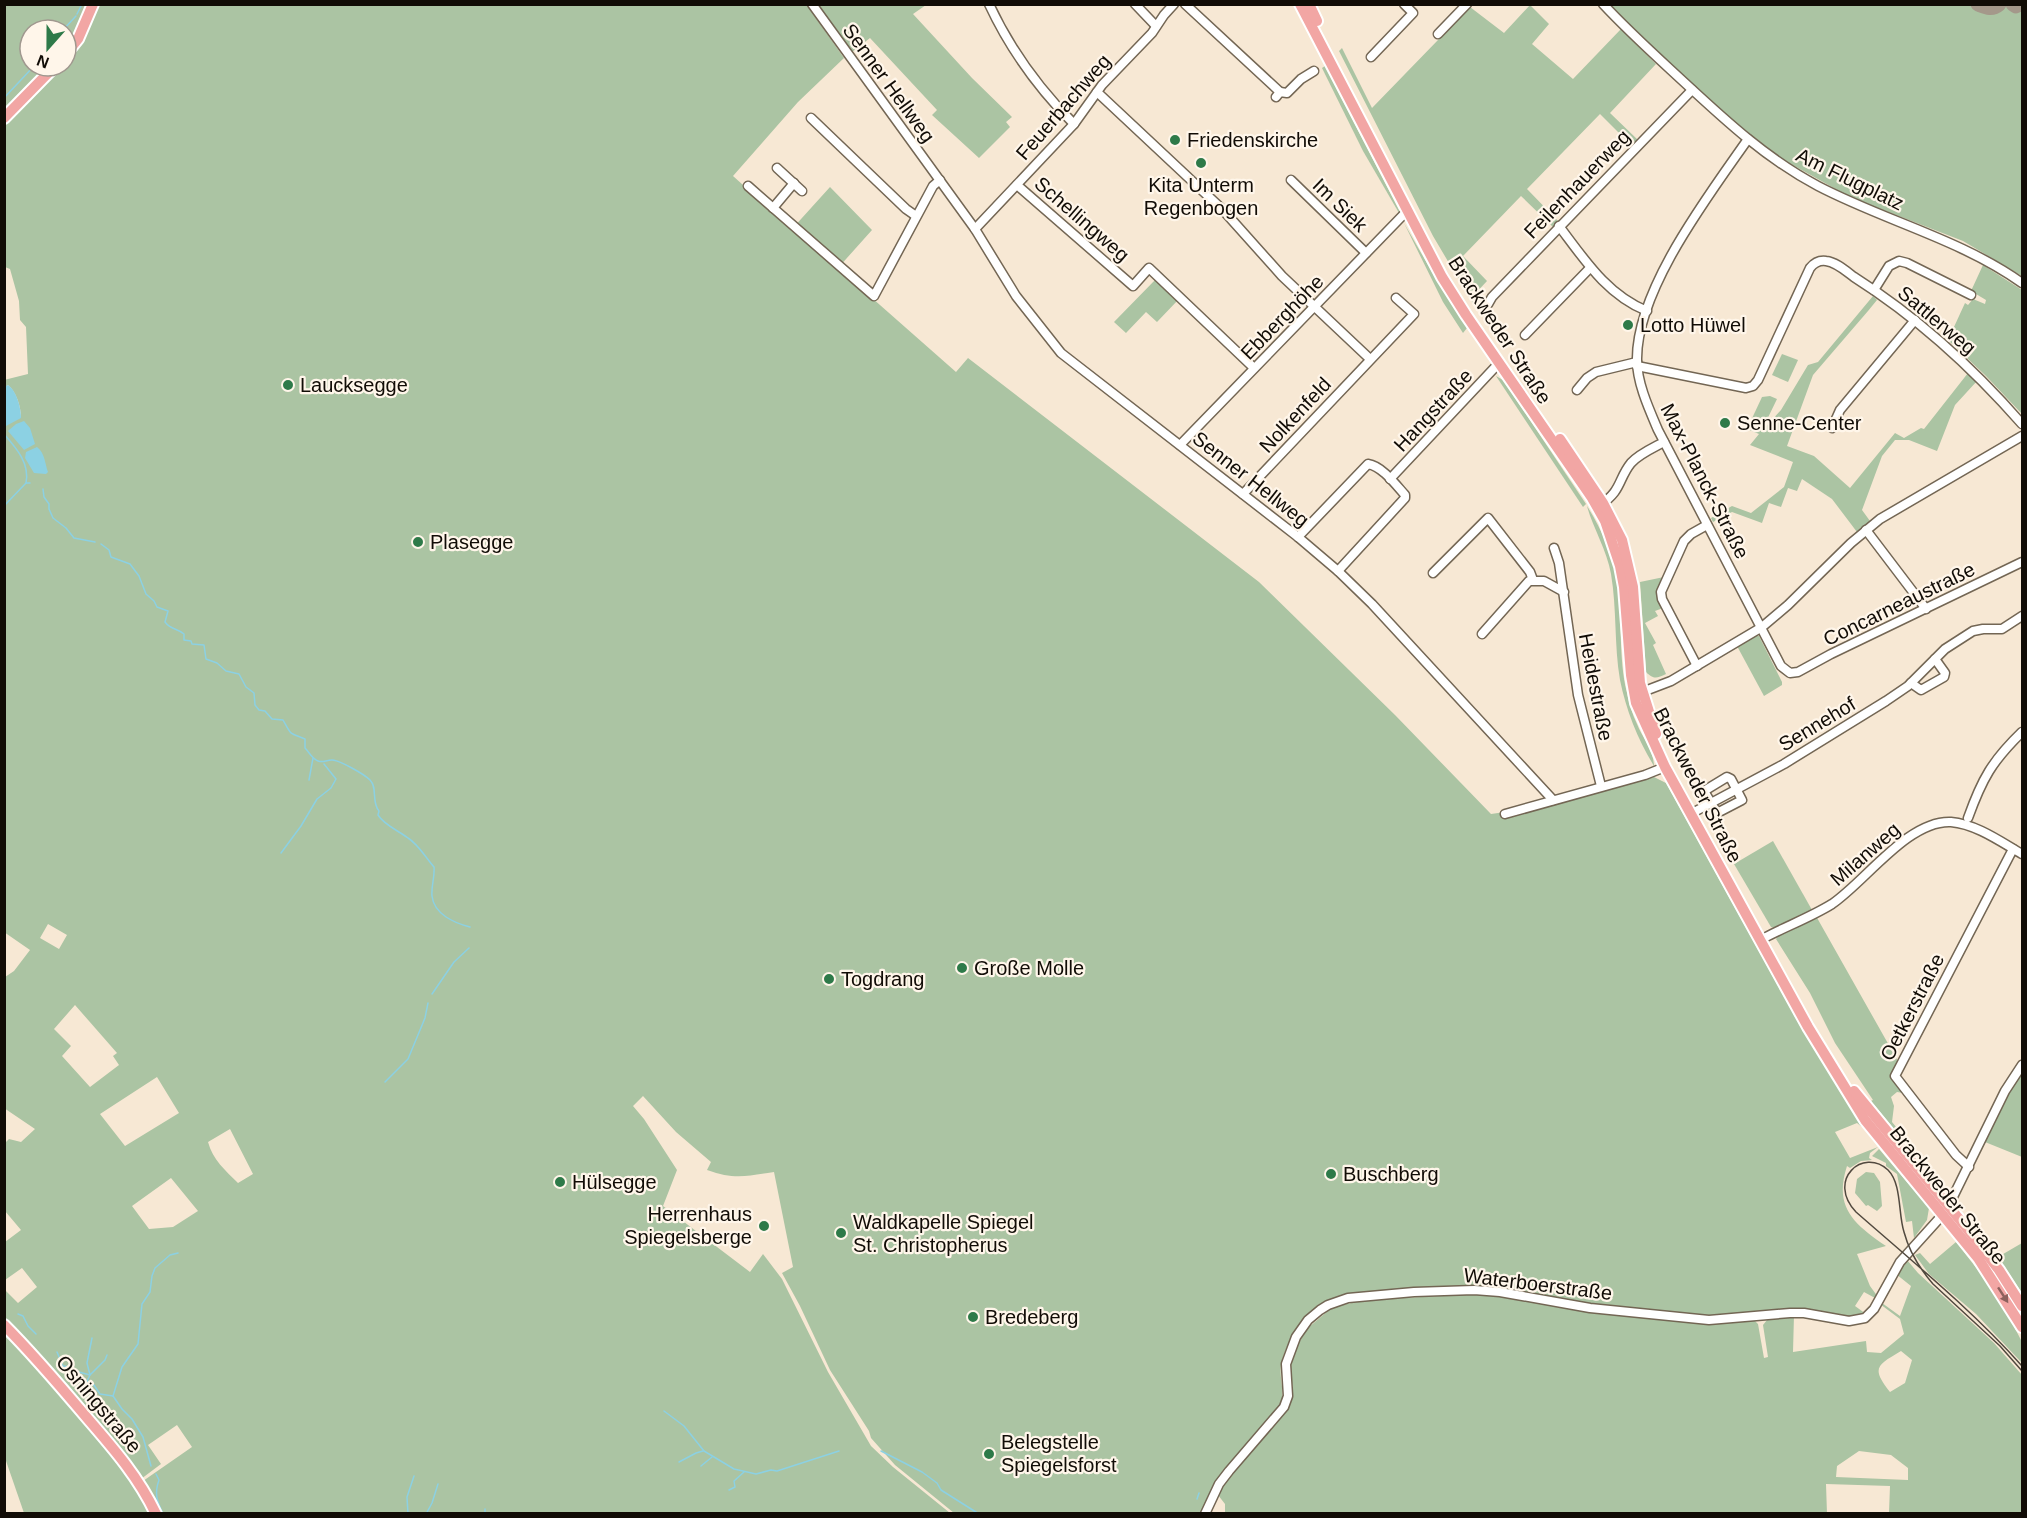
<svg xmlns="http://www.w3.org/2000/svg" width="2027" height="1518" viewBox="0 0 2027 1518" font-family="Arial,sans-serif">
	<style>
		.green { fill: #abc4a3; fill-rule: evenodd }
		.water { fill: #8cd1e3 }
		.lines { fill: none; stroke-linecap: round; stroke-linejoin: round }
		.stream { stroke: #8cd1e3; stroke-width: 1.5 }
		.taxiway { stroke: #a4988a; stroke-width: 15 }
		.minor-casing { stroke: #736654; stroke-width: 11 }
		.major-casing { stroke: #fff; stroke-width: 14 }
		.minor { stroke: #fff; stroke-width: 8 }
		.major { stroke: #f2a6a4; stroke-width: 10 }
		.tram { stroke: #51493f; stroke-width: 1.5 }
		.oneway { fill: #8d615d }
		.poi-dot { fill: #2e7a49; stroke: #fff6ea; stroke-width: 2 }
		.labels { text-anchor: middle; dominant-baseline: central; stroke-width: 4.5; stroke-linejoin: round; paint-order: stroke }
		.street-label { font-size: 20px; fill: #110c06; stroke: #fff6ea }
		.poi-label { font-size: 20px; fill: #110c06; stroke: #fff6ea; text-anchor: start }
	</style>
	<rect width="100%" height="100%" fill="#f7e8d4"/>
	<g class="green">
		<path d="M806,4L844,58L798,102L733,176L792,229L830,187L872,230L838,268L956,372L968,358L1259,582L1395,715L1491,814L1553,805L1654,777L1666,783L1799,1024L1862,1127L1857,1123L1835,1132L1850,1158L1878,1147L1870,1153L1869,1158L1872,1160L1861,1161L1850,1168L1847,1166C1834,1206 1852,1223 1886,1246L1857,1254L1870,1286L1878,1297L1875,1298L1864,1292L1855,1306L1866,1314L1855,1318L1803,1310L1721,1317L1606,1307L1500,1288H1470L1320,1305C1302,1318 1285,1344 1281,1365C1279,1378 1285,1391 1281,1404L1213,1488L1201,1513H954L895,1465L871,1438L869,1431L830,1370L800,1306L782,1273L793,1267L774,1172C746,1176 735,1180 707,1170L711,1162L676,1132L643,1096L633,1106L644,1119L677,1170L663,1206L750,1272L763,1254L782,1279L828,1372L871,1446L893,1467L950,1513L163,1514L143,1481L192,1447L177,1425L148,1445L161,1464L141,1479L42,1358L5,1319V1290L18,1303L37,1287L22,1268L5,1280V1242L21,1230L5,1211V1143L9,1139L21,1142L35,1129L4,1108L5,977L14,971L30,950L4,932V426L21,417C21,407 16,391 8,385L5,387L4,380L28,374L26,327L20,320L19,301L10,269L5,267V5ZM30,30H66V66H30ZM48,924L67,935L59,949L40,938ZM75,1005L117,1053L113,1056L119,1065L90,1087L62,1056L71,1046L54,1029ZM157,1077L179,1113L125,1146L100,1114ZM230,1129L253,1174L238,1183C225,1170 213,1160 208,1142ZM171,1178L198,1211L173,1227L149,1229L132,1206Z"/>
		<path d="M818,5H926L913,14L972,78L1012,117L1006,122L1010,127L979,158L932,115L937,110L870,38L852,52Z"/>
		<path d="M1530,5L1549,24L1532,44L1573,79L1621,29L1656,64L1610,113L1638,140L1632,146L1600,114L1527,189L1559,222L1553,227L1521,196L1463,256L1487,281L1473,296L1479,304L1475,307L1433,236L1339,51L1342,48L1372,108L1470,7L1504,33Z"/>
		<path d="M1610,5H2022V276L1963,241L1850,197L1782,159L1720,110L1629,25Z"/>
		<path d="M1325,66L1400,212L1399,213L1363,151L1322,68Z"/>
		<path d="M1404,223L1436,279L1467,328L1463,333L1443,302Z"/>
		<path d="M1983,265L2022,290V414L1986,376L1948,340L1965,303L1968,305L1973,299L1985,304L1986,300L1971,291Z"/>
		<path d="M1156,279L1178,300L1157,322L1146,312L1126,333L1114,322Z"/>
		<path d="M1873,296L1877,300L1868,311L1813,375L1787,446L1814,456L1850,488L1895,433L1904,438L1921,428L1924,429L1968,373L1977,381L1955,405L1937,451L1909,440H1895L1882,456L1862,510L1870,521L1857,532L1832,499L1802,479L1797,491L1788,488L1781,507L1769,503L1762,523L1732,512L1713,522L1711,518L1732,506L1751,513L1784,487L1793,462L1750,445L1759,434L1747,429L1762,397L1770,396L1777,399L1761,432L1781,410L1808,365L1818,362Z"/>
		<path d="M1782,354L1798,360L1788,382L1772,375Z"/>
		<path d="M1496,376L1503,380L1586,504L1583,507Z"/>
		<path d="M1587,506C1602,530 1613,555 1617,583C1623,619 1618,657 1627,693C1629,703 1632,714 1637,724C1642,737 1654,751 1654,766C1638,740 1626,710 1620,680C1614,645 1617,609 1611,574C1607,550 1592,526 1587,506Z"/>
		<path d="M1664,577L1663,608L1655,611L1658,616L1645,623L1656,643L1653,645L1666,674C1657,678 1654,680 1646,672L1640,582Z"/>
		<path d="M1755,636H1759L1782,682V685L1764,696L1737,646Z"/>
		<path d="M1773,841L1812,910L1777,929L1771,927L1734,864Z"/>
		<path d="M1816,916L1899,1063L1891,1078L1903,1093L1897,1092L1891,1097L1894,1106L1892,1122L1929,1167L1934,1170V1178L1871,1101L1873,1100L1835,1043L1810,993L1776,939L1780,934Z"/>
		<path d="M2022,1072V1157L1985,1142L2004,1102Z"/>
		<path d="M1879,1149L1929,1208L1927,1220L1914,1238L1912,1221L1906,1222L1897,1174L1886,1166V1163L1872,1156Z"/>
		<path d="M1866,1172L1874,1173L1880,1182L1882,1206L1877,1211L1868,1205L1866,1206L1855,1193L1857,1179Z"/>
		<path d="M1956,1242L1981,1274L2004,1307L2022,1342V1363L1976,1314L1929,1274L1915,1255L1920,1253L1930,1264Z"/>
		<path d="M2022,1243V1293L1998,1257Z"/>
		<path d="M1907,1260L1918,1273L1994,1343L2022,1375V1513H1889L1890,1486L1826,1484L1827,1514H1225V1504L1218,1495L1223,1486L1288,1405L1293,1389L1289,1364L1299,1342L1309,1327L1329,1310L1338,1306L1365,1300L1459,1295H1495L1724,1322L1755,1321L1758,1324L1764,1358L1768,1357L1763,1325L1767,1320L1794,1315L1793,1352L1866,1341L1867,1352L1881,1353L1904,1334L1900,1319L1880,1304L1882,1303L1900,1316L1911,1286L1896,1274ZM1901,1351L1912,1360L1905,1383L1890,1392C1870,1367 1878,1365 1901,1351ZM1859,1451L1891,1455L1908,1468V1480L1836,1477L1837,1466Z"/>
		<path d="M4,1331L71,1405L136,1486L150,1513H24L5,1458Z"/>
	</g>
	<g class="water">
		<path d="M8,385C16,390 21,407 21,418L6,426L4,387Z"/>
		<path d="M24,421L30,428L35,444L24,450L8,431L16,424Z"/>
		<path d="M37,447C45,453 45,464 48,472L46,474L34,473L25,458L26,452Z"/>
	</g>
	<g class="lines">
		<g class="stream">
			<path d="M77,14L82,4"/>
			<path d="M63,30L76,16"/>
			<path d="M4,98L34,66"/>
			<path d="M4,434C16,448 30,463 26,483"/>
			<path d="M43,489L44,497L49,504V509L53,518L66,528L74,538L95,542"/>
			<path d="M4,506L26,483H30"/>
			<path d="M101,544L109,550L111,557L130,564L139,576L146,594L154,601L157,607L168,611L165,622C171,630 177,628 184,634V640L191,641L192,644L204,645L206,659L217,663L226,671L239,674L246,687L254,693L255,705L259,710L265,711L272,719L283,720C292,736 288,732 305,739V748C309,752 312,759 318,761C323,763 326,760 332,760C339,760 364,774 370,780C378,788 371,802 379,811L378,815C384,825 399,831 408,838C418,844 426,858 434,867C435,877 431,886 432,896C434,914 454,923 470,927"/>
			<path d="M309,780L313,758"/>
			<path d="M281,853L301,826L317,799L331,788L336,779L324,764"/>
			<path d="M432,994L454,962L469,948"/>
			<path d="M385,1082L408,1059L425,1018L428,1003"/>
			<path d="M18,1314L23,1316L28,1326L36,1334"/>
			<path d="M92,1338L87,1363L90,1375L105,1360L107,1355"/>
			<path d="M57,1352L63,1366L70,1367L79,1372L90,1375L87,1381L94,1385L100,1394L113,1396L122,1409L132,1419L143,1437L151,1466"/>
			<path d="M113,1396L122,1367L138,1344L142,1304L150,1292L152,1276L155,1268L170,1255L178,1253"/>
			<path d="M664,1411L684,1426L704,1451L734,1469L756,1474L771,1470L777,1471L839,1451"/>
			<path d="M881,1451L922,1472L937,1483L941,1490L979,1514"/>
			<path d="M679,1462L696,1453L703,1451"/>
			<path d="M701,1466L712,1457"/>
			<path d="M156,1474L159,1480C154,1494 157,1501 163,1514"/>
			<path d="M729,1490L735,1487L734,1481L744,1472"/>
			<path d="M1197,1499L1199,1493"/>
			<path d="M408,1514L407,1497L414,1476"/>
			<path d="M426,1514L432,1503L438,1484"/>
			<path d="M485,1514V1509"/>
		</g>
		<g class="taxiway">
			<path d="M1978,4C1986,7 1992,10 1999,4"/>
			<path d="M2013,4L2016,6"/>
		</g>
		<g class="minor-casing">
			<g id="minor">
				<path d="M812,4L975,229L1016,296L1061,353L1298,537L1338,571L1372,604L1553,800"/>
				<path d="M989,4C1010,49 1039,89 1074,124"/>
				<path d="M1135,4L1156,26"/>
				<path d="M1185,4L1280,92L1276,97"/>
				<path d="M1603,4C1629,32 1657,57 1685,83C1726,121 1767,159 1818,186C1885,221 1960,239 2022,283"/>
				<path d="M1438,34L1467,4"/>
				<path d="M1371,57L1413,13L1404,4"/>
				<path d="M1097,92L1223,210L1282,276L1370,359"/>
				<path d="M1280,92L1287,93L1301,79L1314,71"/>
				<path d="M811,118L906,209L916,216"/>
				<path d="M1748,139C1709,195 1636,290 1637,360C1637,383 1649,409 1658,430L1781,666L1790,673L1798,672L1831,654L2022,562"/>
				<path d="M777,168L802,191"/>
				<path d="M1291,180L1366,253"/>
				<path d="M1017,185L1133,286L1149,268L1254,368"/>
				<path d="M748,186L874,296L933,186L940,180"/>
				<path d="M773,208L794,183"/>
				<path d="M1559,226C1584,259 1607,295 1647,311"/>
				<path d="M975,229L1074,124L1102,85L1152,33L1164,15L1174,4"/>
				<path d="M1874,290L1889,266L1899,261L1907,263L1971,295"/>
				<path d="M1488,304L1492,297L1692,90"/>
				<path d="M1525,335L1590,268"/>
				<path d="M1637,366L1746,388L1753,386L1758,380L1810,268C1814,263 1819,260 1826,261C1836,262 1846,271 1854,277C1917,317 1973,368 2022,424"/>
				<path d="M1577,390L1587,378L1596,372L1637,362"/>
				<path d="M1832,428L1840,410L1915,320"/>
				<path d="M1180,445L1407,211"/>
				<path d="M1390,479L1499,363"/>
				<path d="M1243,494L1414,314L1396,298"/>
				<path d="M1600,505C1622,491 1618,479 1631,463C1639,454 1653,448 1664,442"/>
				<path d="M1866,530L1926,609"/>
				<path d="M1298,537L1368,464C1382,466 1396,485 1405,495V498L1338,571"/>
				<path d="M1554,548L1559,563L1578,695L1601,786"/>
				<path d="M1433,573L1488,518L1530,572L1533,580"/>
				<path d="M1482,634L1529,581H1544L1564,592"/>
				<path d="M1697,666L1662,599L1661,592L1684,541L1691,534L1707,525"/>
				<path d="M1911,683L1921,690L1944,677L1945,673L1935,659"/>
				<path d="M1637,694L1671,681L1762,627L1788,605L1851,543L1880,519L2022,436"/>
				<path d="M1727,777L1731,779L1742,800L1717,813L1704,791Z"/>
				<path d="M1696,811L1784,764L1886,701L1908,686L1945,649L1973,631L1983,629H2002L2022,616"/>
				<path d="M1505,814L1645,775L1665,767"/>
				<path d="M1968,818C1982,779 1992,761 2022,732"/>
				<path d="M1766,937C1787,926 1811,917 1832,904C1866,881 1908,820 1951,822C1976,824 2001,842 2022,854"/>
				<path d="M1969,1167L1956,1155L1895,1076L2013,849"/>
				<path d="M1205,1514L1219,1484L1229,1471L1284,1407L1288,1396L1286,1364L1296,1337L1308,1320L1320,1310L1328,1305L1348,1298L1414,1292L1474,1290L1500,1292L1590,1308L1709,1320L1790,1313H1804L1849,1321L1865,1318L1874,1309L1900,1262L1946,1211L2005,1091L2022,1065"/>
			</g>
		</g>
		<g class="major-casing">
			<g id="major">
				<path d="M1300,4L1442,277L1466,315L1592,498L1605,521L1620,566L1624,587L1631,675L1636,703L1665,767L1808,1027L1865,1120L1978,1258L2022,1327"/>
				<path d="M1309,4L1317,21"/>
				<path d="M66,54L78,39L93,4"/>
				<path d="M4,118L55,66"/>
				<path d="M1560,439L1603,503L1622,540L1633,587L1640,683L1656,734"/>
				<path d="M1854,1091L1964,1225L1999,1270L2022,1306"/>
				<path d="M4,1325C34,1355 61,1387 88,1419C114,1449 139,1478 156,1514"/>
			</g>
		</g>
		<use href="#minor" class="minor"/>
		<use href="#major" class="major"/>
		<path class="tram" d="M2022,1366C1972,1310 1913,1262 1856,1212C1826,1180 1863,1147 1888,1170C1902,1184 1898,1214 1904,1232C1909,1251 1920,1269 1933,1284L2000,1346L2022,1371"/>
	</g>
	<defs><path id="oneway-solid" d="M-6-.8H1V-3.2L6.5 0L1 3.2V.8H-6Z" transform="scale(1.5)"/></defs>
	<use class="oneway" href="#oneway-solid" transform="translate(2003 1295) rotate(57)"/>
	<g class="poi-dot">
		<circle cx="1175" cy="140" r="6"/>
		<circle cx="1201" cy="163" r="6"/>
		<circle cx="1628" cy="325" r="6"/>
		<circle cx="288" cy="385" r="6"/>
		<circle cx="1725" cy="423" r="6"/>
		<circle cx="418" cy="542" r="6"/>
		<circle cx="962" cy="968" r="6"/>
		<circle cx="829" cy="979" r="6"/>
		<circle cx="1331" cy="1174" r="6"/>
		<circle cx="560" cy="1182" r="6"/>
		<circle cx="764" cy="1226" r="6"/>
		<circle cx="841" cy="1233" r="6"/>
		<circle cx="973" cy="1317" r="6"/>
		<circle cx="989" cy="1454" r="6"/>
	</g>
	<g class="labels">
		<g class="street-label">
			<text transform="translate(889 83) rotate(54)">Senner Hellweg</text>
			<text transform="translate(1063 107) rotate(-49)">Feuerbachweg</text>
			<text transform="translate(1850 179) rotate(26)">Am Flugplatz</text>
			<text transform="translate(1577 184) rotate(-46)">Feilenhauerweg</text>
			<text transform="translate(1340 205) rotate(44)">Im Siek</text>
			<text transform="translate(1082 219) rotate(41)">Schellingweg</text>
			<text transform="translate(1282 317) rotate(-46)">Ebberghöhe</text>
			<text transform="translate(1937 320) rotate(40)">Sattlerweg</text>
			<text transform="translate(1500 330) rotate(57)">Brackweder Straße</text>
			<text transform="translate(1433 410) rotate(-47)">Hangstraße</text>
			<text transform="translate(1295 415) rotate(-47)">Nolkenfeld</text>
			<text transform="translate(1251 479) rotate(38)">Senner Hellweg</text>
			<text transform="translate(1705 481) rotate(63)">Max-Planck-Straße</text>
			<text transform="translate(1899 604) rotate(-26)">Concarneaustraße</text>
			<text transform="translate(1596 687) rotate(79)">Heidestraße</text>
			<text transform="translate(1817 724) rotate(-31)">Sennehof</text>
			<text transform="translate(1698 785) rotate(63)">Brackweder Straße</text>
			<text transform="translate(1865 854) rotate(-41)">Milanweg</text>
			<text transform="translate(1912 1007) rotate(-63)">Oetkerstraße</text>
			<text transform="translate(1948 1195) rotate(51)">Brackweder Straße</text>
			<text transform="translate(1538 1284) rotate(7)">Waterboerstraße</text>
			<text transform="translate(99 1404) rotate(50)">Osningstraße</text>
		</g>
		<g class="poi-label">
			<text x="1187" y="140">Friedenskirche</text>
			<text x="1201" y="185" text-anchor="middle">Kita Unterm<tspan x="1201" dy="23">Regenbogen</tspan></text>
			<text x="1640" y="325">Lotto Hüwel</text>
			<text x="300" y="385">Laucksegge</text>
			<text x="1737" y="423">Senne-Center</text>
			<text x="430" y="542">Plasegge</text>
			<text x="974" y="968">Große Molle</text>
			<text x="841" y="979">Togdrang</text>
			<text x="1343" y="1174">Buschberg</text>
			<text x="572" y="1182">Hülsegge</text>
			<text x="752" y="1214" text-anchor="end">Herrenhaus<tspan x="752" dy="23">Spiegelsberge</tspan></text>
			<text x="853" y="1222">Waldkapelle Spiegel<tspan x="853" dy="23">St. Christopherus</tspan></text>
			<text x="985" y="1317">Bredeberg</text>
			<text x="1001" y="1442">Belegstelle<tspan x="1001" dy="23">Spiegelsforst</tspan></text>
		</g>
	</g>
	<rect width="2027" height="1518" fill="none" stroke="#110c06" stroke-width="12"/>
	<g transform="translate(48 48) rotate(201)"><circle r="28" fill="#fff6ea" stroke="#a0988f" stroke-width="1.5"/>
	<path d="M0-4.5L10 22L0 15L-10 22Z" fill="#2e7a49"/>
	<text y="-9" font-size="16" font-weight="bold" text-anchor="middle" fill="#110c06">N</text>
	</g>
</svg>
